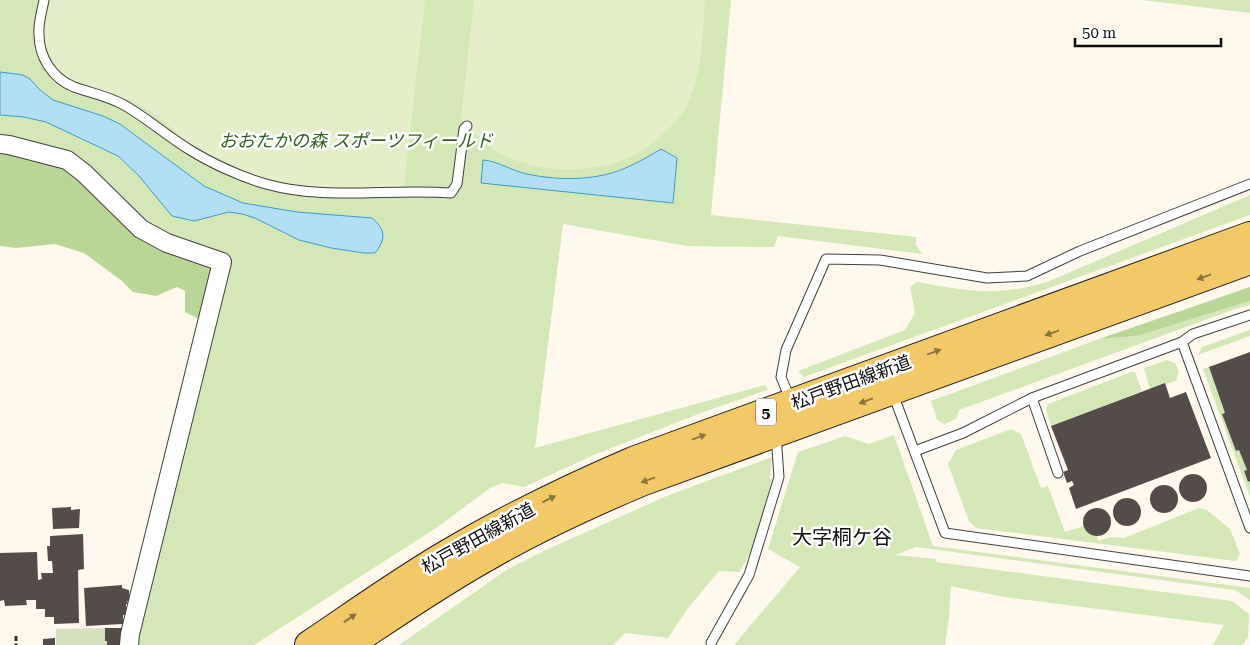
<svg xmlns="http://www.w3.org/2000/svg" width="1250" height="645" viewBox="0 0 1250 645" font-family="'Roboto Serif','Noto Sans JP',serif">
	<style>
		.green { fill: #d3e7b7 }
		.forest { fill: #b8d797 }
		.cemetery { fill: #d6dfbe }
		.pitch { fill: #e4eec8 }
		.water { fill: #b2dff4; stroke: #3c98c8 }
		.building { fill: #544c49 }
		.lines { fill: none; stroke-linecap: round; stroke-linejoin: round }
		.service-casing { stroke: #3f3f3f; stroke-width: 11 }
		.minor-casing { stroke: #3f3f3f; stroke-width: 20 }
		.primary-casing { stroke: #1d1d1d; stroke-width: 30 }
		.path { stroke: #2e2e2e; stroke-width: 3; stroke-dasharray: 5 2.5; stroke-linecap: butt }
		.service { stroke: #fff; stroke-width: 9 }
		.minor { stroke: #fff; stroke-width: 18 }
		.primary { stroke: #f3c967; stroke-width: 28 }
		.oneway { fill: #8b743e }
		.labels { text-anchor: middle; dominant-baseline: central; stroke-width: 5; stroke-linejoin: round; paint-order: stroke }
		.shield { fill: #fff; stroke: #555; stroke-width: 1 }
		.shield-label { font-size: 16px; font-weight: bold; fill: #0c0c0c }
		.park-label { font-size: 18px; font-style: italic; fill: #31611f; stroke: #fff }
		.street-label { font-size: 18px; fill: #0c0c0c; stroke: #fff }
		.quarter-label { font-size: 20px; fill: #0c0c0c; stroke: #fff }
	</style>
	<rect width="100%" height="100%" fill="#fef9ec"/>
	<g class="green">
		<path d="M0,0H731L711,215L916,237V245L922,254L778,236L774,247L687,246L563,224L535,448L765,385L768,390L706,411L596,454L524,487L502,483L490,488L439,526L254,645H137L228,256L179,242L0,139Z"/>
		<path d="M1142,0H1250V13Z"/>
		<path d="M1250,195V215L804,377L798,371L905,330L915,313L910,287L917,282C966,291 998,297 1047,282Z"/>
		<path d="M1250,301V305L1235,309L959,410L956,419L944,424L937,420L931,401L1099,339L1137,336Z"/>
		<path d="M1250,330V336L1198,355L1202,347Z"/>
		<path d="M1167,360L1175,363L1179,372L1176,381L1150,389L1144,368Z"/>
		<path d="M1209,367L1225,413L1222,414L1236,451L1239,450L1247,470L1244,472L1248,482L1250,481V497L1203,369Z"/>
		<path d="M1131,372H1135L1136,375L1142,391L1051,426L1046,410L1048,404Z"/>
		<path d="M1011,429L1021,434L1041,488L1048,486L1065,532L1084,526L1090,534L1097,536L1098,541L1110,537L1124,538L1199,508L1207,510L1230,529L1240,554L1236,561L976,528L969,521L948,464L956,450Z"/>
		<path d="M894,435L933,546L1250,588V600L1235,590L916,547L895,555L936,559V562L1232,601L1249,614L1248,637L1243,645H1213L1224,625L1004,597L951,586L949,618L945,645H734L800,567L768,549L798,452L845,436L869,444Z"/>
		<path d="M772,457L770,479H772C766,501 762,523 754,544C751,554 744,562 740,572L719,571L688,608L668,638L625,633L613,645H399L508,569L548,549L669,495Z"/>
	</g>
	<g class="forest">
		<path d="M0,152L52,162L70,170L117,216L210,263L214,272L201,320L185,312V291L177,287L156,296L133,292L122,281L84,253L55,244L16,248L0,246Z"/>
		<path d="M1250,287V301L1137,336L1099,339Z"/>
	</g>
	<path class="cemetery" d="M105,628V640L107,641V645H56V629Z"/>
	<g class="pitch">
		<path d="M47,0H425L404,186L340,189L310,187L277,183L237,168L193,146L145,107L120,97L71,80L56,71L44,41L45,15Z"/>
		<path d="M474,0H705C702,38 703,77 684,111C678,120 669,129 661,136C656,140 651,144 646,148C605,175 545,176 501,154C485,146 473,132 461,119Z"/>
	</g>
	<g class="water">
		<path d="M0,72L23,75L30,79L40,90L53,100L103,116L120,124L204,186L243,203L297,212L372,218C386,230 386,239 375,253H364L331,248L299,240L255,218L242,214L229,212L194,221L172,216L139,176L118,156L46,122L24,117L0,115Z"/>
		<path d="M661,149L677,158L673,203L481,183L483,160C498,161 512,171 527,174C560,181 599,181 630,166C641,161 651,155 661,149Z"/>
	</g>
	<g class="building">
		<path d="M1250,352V481L1248,482L1244,471L1247,470L1239,450L1236,451L1222,414L1225,413L1209,367Z"/>
		<path d="M1165,383L1170,398L1186,392L1211,458L1076,509L1069,488L1074,485L1072,481L1067,483L1063,472L1068,470L1051,426Z"/>
		<circle cx="1193" cy="488" r="14"/>
		<circle cx="1164" cy="499" r="14"/>
		<circle cx="1127" cy="512" r="14"/>
		<path d="M71,507V510L80,509L79,528L53,529L52,508Z"/>
		<circle cx="1097" cy="522" r="14"/>
		<path d="M83,534L84,569L78,570L79,623L54,624V617H45V609H36V600H26L27,605L5,606L4,600L0,601V553L37,552L38,580L42,579L41,573H53L52,561H48L47,546H50V536Z"/>
		<path d="M122,585V588L129,590L130,601H127L128,604H126V615H123V624L86,626L84,588Z"/>
		<path d="M105,628H123L124,645H107V641H105Z"/>
		<path d="M55,638V645H43V639Z"/>
	</g>
	<g class="lines">
		<g class="service-casing">
			<g id="service">
				<path d="M44,0C42,11 38,23 39,34C39,57 52,78 74,87C91,93 108,96 124,105C147,118 167,136 190,150C211,163 241,177 266,184C326,201 389,188 451,193L457,184L464,129L467,126"/>
				<path d="M1182,342L1250,528"/>
				<path d="M893,394L945,533L1250,576"/>
				<path d="M1032,398L1058,473"/>
				<path d="M791,401L781,377L786,350L826,259L880,260L987,278L1027,276L1080,251L1250,184"/>
				<path d="M915,451L963,433L1032,398L1182,342L1193,334L1250,315"/>
				<path d="M711,643L749,575L779,477L776,435"/>
			</g>
		</g>
		<g class="minor-casing">
			<path id="minor" d="M0,144L9,145L67,160L84,173L141,229L167,243L222,262L130,634L129,645"/>
		</g>
		<g class="primary-casing">
			<g id="primary">
				<path d="M309,645C355,614 401,581 449,553C508,518 570,488 633,461L1250,236"/>
				<path d="M348,645C395,614 441,582 490,555C539,527 589,504 641,482L1250,260"/>
			</g>
		</g>
		<path class="path" d="M16,636V645"/>
		<use href="#service" class="service"/>
		<use href="#minor" class="minor"/>
		<use href="#primary" class="primary"/>
	</g>
	<defs><path id="oneway-solid" d="M-6-.8H1V-3.2L6.5 0L1 3.2V.8H-6Z" transform="scale(1.25)"/></defs>
	<g class="oneway">
		<use href="#oneway-solid" transform="translate(1204 277) rotate(160)"/>
		<use href="#oneway-solid" transform="translate(1052 333) rotate(160)"/>
		<use href="#oneway-solid" transform="translate(934 352) rotate(-20)"/>
		<use href="#oneway-solid" transform="translate(866 401) rotate(160)"/>
		<use href="#oneway-solid" transform="translate(699 437) rotate(-20)"/>
		<use href="#oneway-solid" transform="translate(648 480) rotate(160)"/>
		<use href="#oneway-solid" transform="translate(549 499) rotate(-26)"/>
		<use href="#oneway-solid" transform="translate(350 618) rotate(-34)"/>
	</g>
	<g class="labels">
		<rect class="shield" x="756" y="398.5" width="20" height="27" rx="4"/>
		<g class="shield-label">
			<text x="766" y="412">5</text>
		</g>
		<g class="park-label">
			<text x="356" y="140">おおたかの森 スポーツフィールド</text>
		</g>
		<g class="street-label">
			<text transform="translate(851 382) rotate(-20)">松戸野田線新道</text>
			<text transform="translate(478 538) rotate(-29)">松戸野田線新道</text>
		</g>
		<g class="quarter-label">
			<text x="842" y="537">大字桐ケ谷</text>
		</g>
	</g>
	<path d="M1075 38v8h146v-8" fill="none" stroke="#0c0c0c" stroke-width="2.5"/>
	<text x="1082" y="38" font-size="15" fill="#0c0c0c" stroke="#ffffff" stroke-width="4" paint-order="stroke">50 m</text>
</svg>
